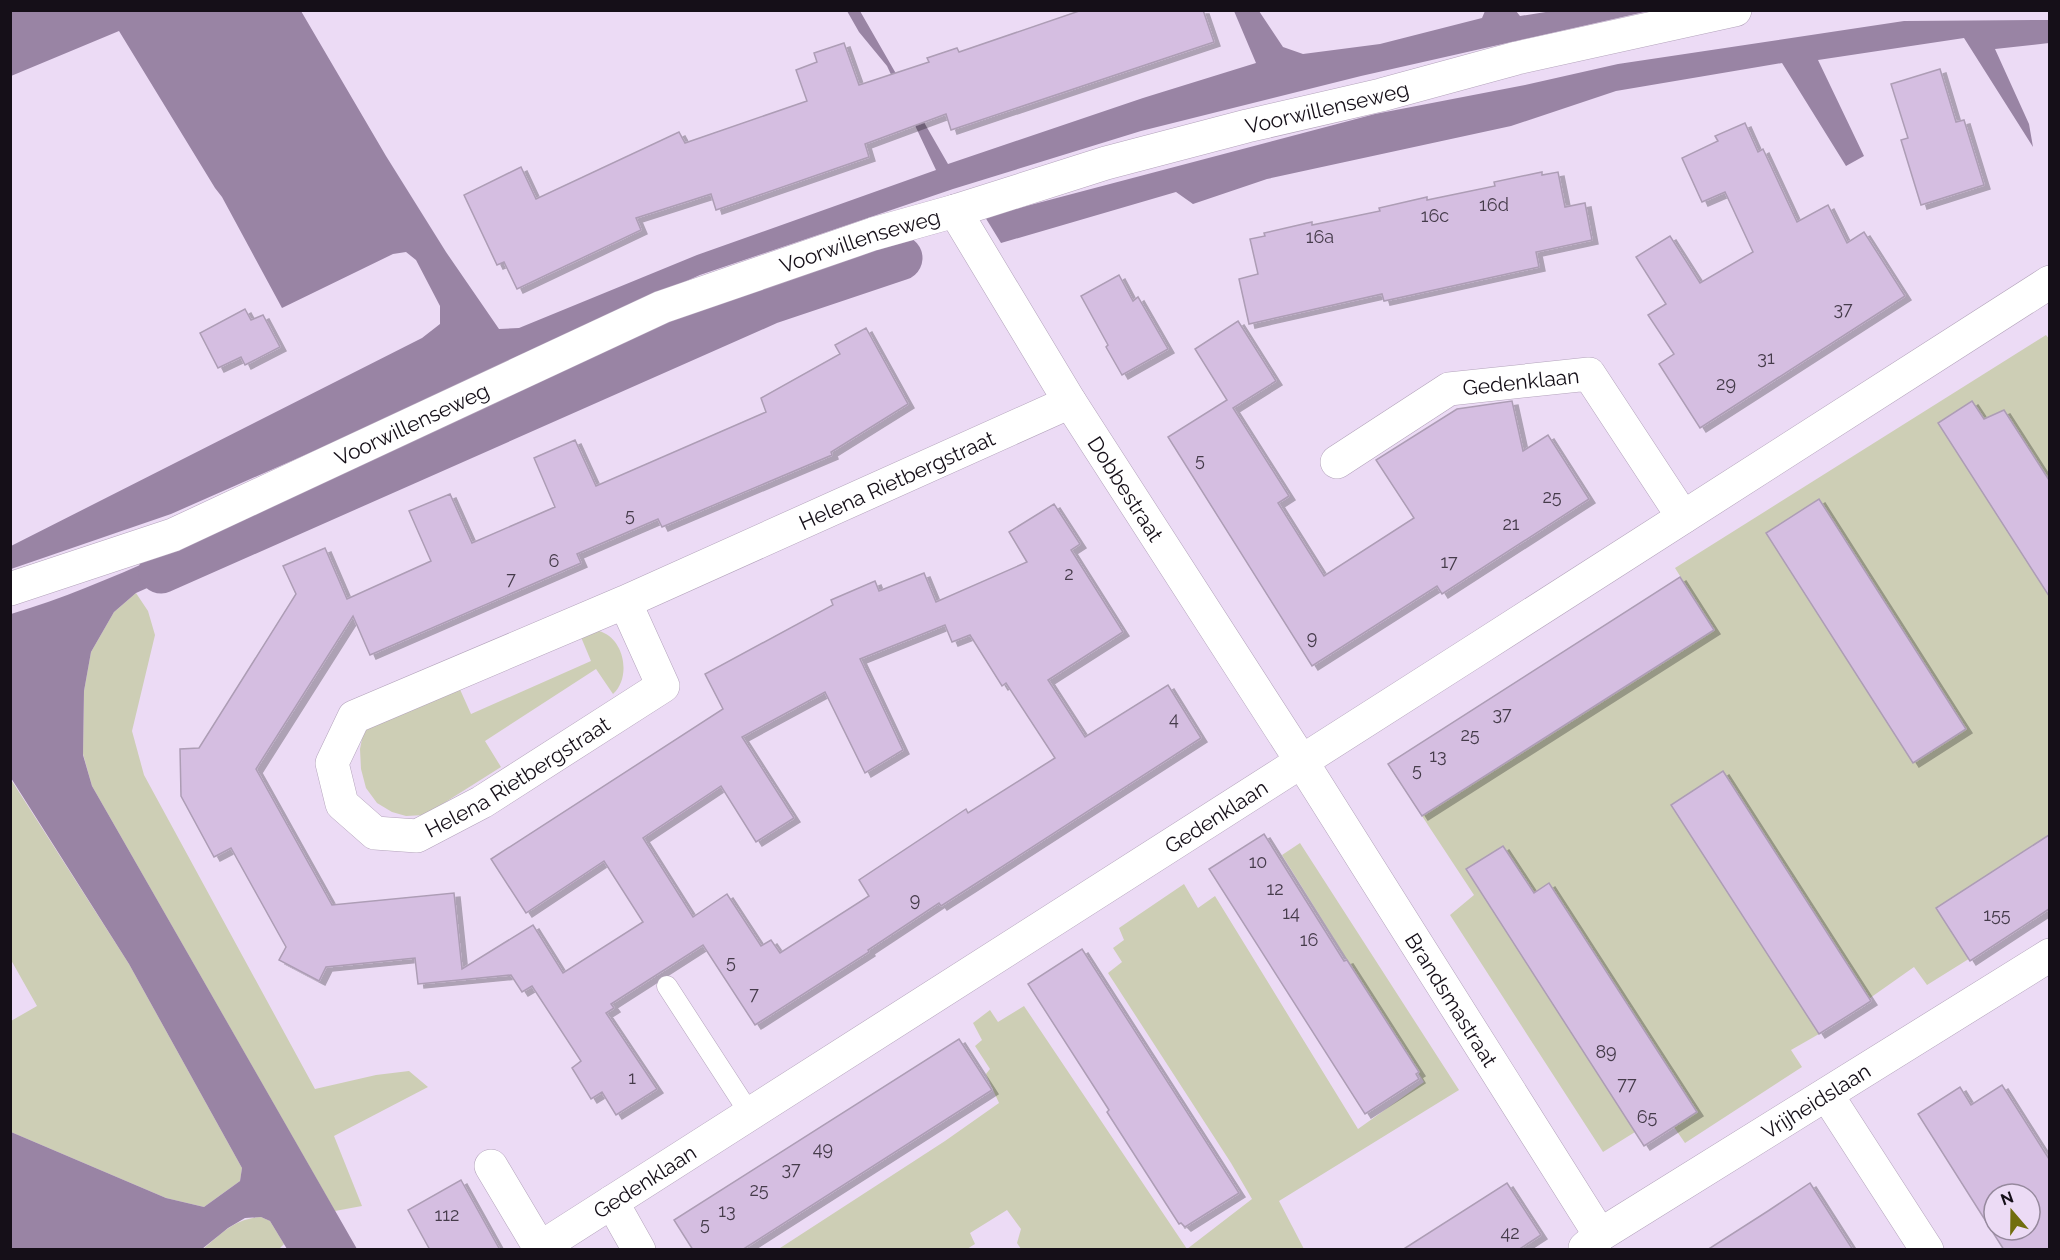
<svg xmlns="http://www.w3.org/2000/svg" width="2060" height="1260" viewBox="0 0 2060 1260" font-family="Raleway,sans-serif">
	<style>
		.green { fill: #cdceb5 }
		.water { fill: #9984a4 }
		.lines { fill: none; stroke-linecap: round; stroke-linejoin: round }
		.canal { stroke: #9984a4; stroke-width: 45 }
		.building { fill: #d5bee1; stroke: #ad9db5; stroke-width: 1.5; fill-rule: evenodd; filter: url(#shadow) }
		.service-casing { stroke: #b3a3bb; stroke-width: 21 }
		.minor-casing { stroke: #b3a3bb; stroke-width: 34 }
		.service { stroke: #fff; stroke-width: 20 }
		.minor { stroke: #fff; stroke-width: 33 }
		.labels { text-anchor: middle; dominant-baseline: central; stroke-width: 4.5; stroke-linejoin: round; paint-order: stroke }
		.number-label { font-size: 18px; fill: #453b4a }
		.street-label { font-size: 21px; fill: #150f18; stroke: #ecdbf5 }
	</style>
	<defs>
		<filter id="shadow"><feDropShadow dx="6" dy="4" stdDeviation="0" flood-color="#0004"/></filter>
	</defs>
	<rect width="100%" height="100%" fill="#ecdbf5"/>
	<g class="green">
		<path d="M2046,335L2050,340L2049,909L1927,985L1914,967L1819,1034L1791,1050L1802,1067L1685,1143L1674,1127L1644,1146L1635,1132L1603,1152L1450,915L1474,895L1422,816L1714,630L1675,568Z"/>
		<path d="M136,593L148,611L155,635L132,731L144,775L315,1089L376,1075L409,1071L428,1087L334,1136L362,1206L335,1211L92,786L83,754L84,691L91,652L114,612Z"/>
		<path d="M578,630C585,630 595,629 602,632C625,641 631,678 613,694L596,669L485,741L501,767L425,815L406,816L392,812L377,803L366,788L361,769L360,749L363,734L369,724L458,685L471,714L591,661Z"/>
		<path d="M10,778L129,964L242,1168L240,1181L204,1207L166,1198L11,1132V1021L37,1006L11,960Z"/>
		<path d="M1300,843L1459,1090L1279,1201L1304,1249H1021L1017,1243L1021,1229L1007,1210L970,1233L975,1244L967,1249L777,1250L945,1141L999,1103L986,1074L990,1069L975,1046L982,1040L973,1023L990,1010L998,1022L1024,1006L1187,1249L1252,1199L1231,1163L1108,973L1122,962L1113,948L1124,940L1119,928L1184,884L1198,908L1215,896L1358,1129L1424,1082L1282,855Z"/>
		<path d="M261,1217L270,1221L284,1244L279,1249L202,1250C222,1233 234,1219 261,1217Z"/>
	</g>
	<g class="water">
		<path d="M11,11H301L386,156L446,252L499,329L519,328L697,255L936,170L887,66L859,32L847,11H860L948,164L1143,98L1256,63L1234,11H1259L1283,47L1303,54L1380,44L1482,18L1485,11H1516L1520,16L1552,11H1649L1361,76L1141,131L953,189L700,275L518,356L389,418L171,514L11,569V546L422,338L440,324V306L416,260L406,252L393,254L282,308L222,197L215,188L119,31L11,76Z"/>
		<path d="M2049,20V43L1995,49L2029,124L2033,147L1964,38L1818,60L1864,156L1846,166L1782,63L1616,91L1511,126L1267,179L1193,204L1176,192L1001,243L985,217L1375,114L1525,85L1618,64L1904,21Z"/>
		<path d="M159,557L163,581L136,593L114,612L91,652L84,691L83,755L92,786L357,1249H287L270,1221L261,1217L245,1218L228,1228L202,1249H11V1132L166,1198L204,1207L240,1181L242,1168L129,964L11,778V614C62,599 110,578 159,557Z"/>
	</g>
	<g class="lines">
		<path class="canal" d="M161,571L769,302L900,258"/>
	</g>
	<g class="building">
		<path d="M1082,10H1203L1214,42L951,130L946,114L865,144L869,157L716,210L711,194L636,218L641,230L517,289L504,262L497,265L464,195L521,167L536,199L679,132L685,143L807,101L796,70L817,62L814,53L844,43L859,85L929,62L927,58L957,48L959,52Z"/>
		<path d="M1940,69L1956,122L1964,120L1984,185L1921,205L1901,140L1908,138L1891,84Z"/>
		<path d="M1745,123L1758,152L1763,149L1797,222L1828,205L1847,243L1864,232L1905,296L1700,428L1659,364L1674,354L1648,315L1666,304L1636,257L1670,236L1700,283L1753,252L1725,192L1702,202L1682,158L1718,141L1715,136Z"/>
		<path d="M1542,172V175L1558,172L1565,207L1585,203L1592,240L1536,252L1539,267L1384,301L1382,294L1249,324L1239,279L1258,274L1250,239L1265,236L1264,233L1312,222V225L1380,211L1379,208L1427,197V200L1495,186L1494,182Z"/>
		<path d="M1119,275L1133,301L1138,297L1168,349L1122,375L1106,347L1108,345L1081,296Z"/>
		<path d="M245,309L251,320L263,315L280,347L245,365L241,357L218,368L200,333Z"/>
		<path d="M1238,321L1276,381L1233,408L1289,496L1278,503L1324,576L1414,518L1376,460L1457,409L1512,401L1523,451L1548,435L1589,499L1442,594L1437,586L1312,666L1168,437L1227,400L1195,349Z"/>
		<path d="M866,328L908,404L831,452L832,455L662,527L658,519L577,554L581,563L370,655L353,616L256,769L332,905L454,893L462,969L533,925L563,973L643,922L604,861L526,913L491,859L723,709L705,674L833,605L831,600L875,581L879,591L924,573L936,602L1027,562L1009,532L1054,504L1080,544L1071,550L1123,632L1048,680L1085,737L1168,685L1201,738L969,888L941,906L939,903L868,950L869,952L755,1025L703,945L611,1004L614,1008L606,1013L657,1089L616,1115L602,1092L591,1099L572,1068L581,1061L532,986L522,992L511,975L418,984L415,958L326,967L319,981L279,960L286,947L231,848L214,857L181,796L180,749L199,748L296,594L283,566L325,548L347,599L431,561L409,511L450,494L472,543L555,507L534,458L575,440L596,486L766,412L761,398L840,354L835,345ZM945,625L952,642L970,635L1002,686L1006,683L1055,758L968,813L966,809L859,880L869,896L780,953L771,940L761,946L727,894L693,917L643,838L721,786L756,842L794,818L742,737L825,692L865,773L903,750L860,659Z"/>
		<path d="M1972,401L1984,419L2004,410L2049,480V596L1938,423Z"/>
		<path d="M1819,499L1966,729L1913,763L1766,533Z"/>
		<path d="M1680,577L1714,630L1422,816L1388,764Z"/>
		<path d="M1723,771L1871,1001L1819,1034L1671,805Z"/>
		<path d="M1264,834L1344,961L1347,960L1419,1072L1416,1074L1419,1079L1365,1114L1209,869Z"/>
		<path d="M2049,835V909L1970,961L1936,908Z"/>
		<path d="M1503,846L1534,893L1549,883L1697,1112L1644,1146L1466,869Z"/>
		<path d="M1082,949L1239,1193L1185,1227L1181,1223L1179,1224L1107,1112L1109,1110L1028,984Z"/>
		<path d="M959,1039L992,1090L742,1250H693L674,1220Z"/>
		<path d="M2002,1085L2049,1159V1250H2004L1918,1114L1960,1087L1971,1105ZM1994,1194H2030V1230H1994Z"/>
		<path d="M461,1180L500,1250H430L408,1210Z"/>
		<path d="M1507,1183L1541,1235L1518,1250H1402Z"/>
		<path d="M1810,1183L1853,1250H1707L1768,1211Z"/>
	</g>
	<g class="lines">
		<g class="service-casing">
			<path id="service" d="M667,986L750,1114"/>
		</g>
		<g class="minor-casing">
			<g id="minor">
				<path id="s1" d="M955,211L1070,402L1302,762L1600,1235"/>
				<path id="s2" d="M1337,462L1449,389L1589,374L1683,517"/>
				<path id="s3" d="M10,589L173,535L662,307L873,234L955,211L1106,163L1247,126L1381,95L1517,58L1735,10"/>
				<path id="s4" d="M625,602L354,717L332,763L342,804L375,833L417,836L482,802L663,686L625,602L1070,402"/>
				<path d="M1827,1095L1927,1250"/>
				<path d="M491,1166L541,1250"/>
				<path d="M612,1202L639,1250"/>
				<path id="s5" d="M540,1248L1476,650L2050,282"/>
				<path id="s6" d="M1585,1248L1600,1235L2050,955"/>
			</g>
		</g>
		<use href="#service" class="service"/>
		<use href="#minor" class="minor"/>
	</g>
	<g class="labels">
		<g class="number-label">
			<text x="1494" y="204">16d</text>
			<text x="1435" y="215">16c</text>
			<text x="1320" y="236">16a</text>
			<text x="1843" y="308">37</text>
			<text x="1766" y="357">31</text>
			<text x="1726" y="383">29</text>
			<text x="1200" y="459">5</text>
			<text x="1552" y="496">25</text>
			<text x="630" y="514">5</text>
			<text x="1511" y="523">21</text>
			<text x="554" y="560">6</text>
			<text x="1449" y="561">17</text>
			<text x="1069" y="573">2</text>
			<text x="511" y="578">7</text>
			<text x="1312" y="637">9</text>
			<text x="1502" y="713">37</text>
			<text x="1174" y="718">4</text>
			<text x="1470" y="734">25</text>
			<text x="1438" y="755">13</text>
			<text x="1417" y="769">5</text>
			<text x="1258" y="861">10</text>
			<text x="1275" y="888">12</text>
			<text x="915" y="899">9</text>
			<text x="1291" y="912">14</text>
			<text x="1997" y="914">155</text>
			<text x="1309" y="939">16</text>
			<text x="731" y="961">5</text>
			<text x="754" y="993">7</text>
			<text x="1606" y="1051">89</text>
			<text x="632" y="1077">1</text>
			<text x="1627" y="1083">77</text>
			<text x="1647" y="1116">65</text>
			<text x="823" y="1148">49</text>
			<text x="791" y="1168">37</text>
			<text x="759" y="1189">25</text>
			<text x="727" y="1210">13</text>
			<text x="447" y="1214">112</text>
			<text x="705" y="1223">5</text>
			<text x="1510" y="1232">42</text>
		</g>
		<g class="street-label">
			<text stroke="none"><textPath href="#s3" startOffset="1406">Voorwillenseweg</textPath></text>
			<text stroke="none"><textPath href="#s3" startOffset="920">Voorwillenseweg</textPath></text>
			<text stroke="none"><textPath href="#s2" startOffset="206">Gedenklaan</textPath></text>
			<text stroke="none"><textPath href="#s3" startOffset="435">Voorwillenseweg</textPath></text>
			<text stroke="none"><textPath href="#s4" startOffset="1152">Helena Rietbergstraat</textPath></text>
			<text stroke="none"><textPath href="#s1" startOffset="326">Dobbestraat</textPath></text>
			<text stroke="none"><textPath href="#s4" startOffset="590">Helena Rietbergstraat</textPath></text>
			<text stroke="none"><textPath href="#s5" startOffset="802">Gedenklaan</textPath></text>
			<text stroke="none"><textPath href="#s1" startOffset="932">Brandsmastraat</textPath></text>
			<text stroke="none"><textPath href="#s6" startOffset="274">Vrijheidslaan</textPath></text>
			<text stroke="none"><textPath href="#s5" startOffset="124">Gedenklaan</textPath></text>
		</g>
	</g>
	<rect width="2060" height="1260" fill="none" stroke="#150f18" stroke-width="24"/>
	<g transform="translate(2012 1212) rotate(340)"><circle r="28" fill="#ecdbf5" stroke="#96899d" stroke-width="1.5"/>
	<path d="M0-4.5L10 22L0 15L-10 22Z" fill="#716e0d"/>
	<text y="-9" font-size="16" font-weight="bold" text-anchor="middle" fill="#150f18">N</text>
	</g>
</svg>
